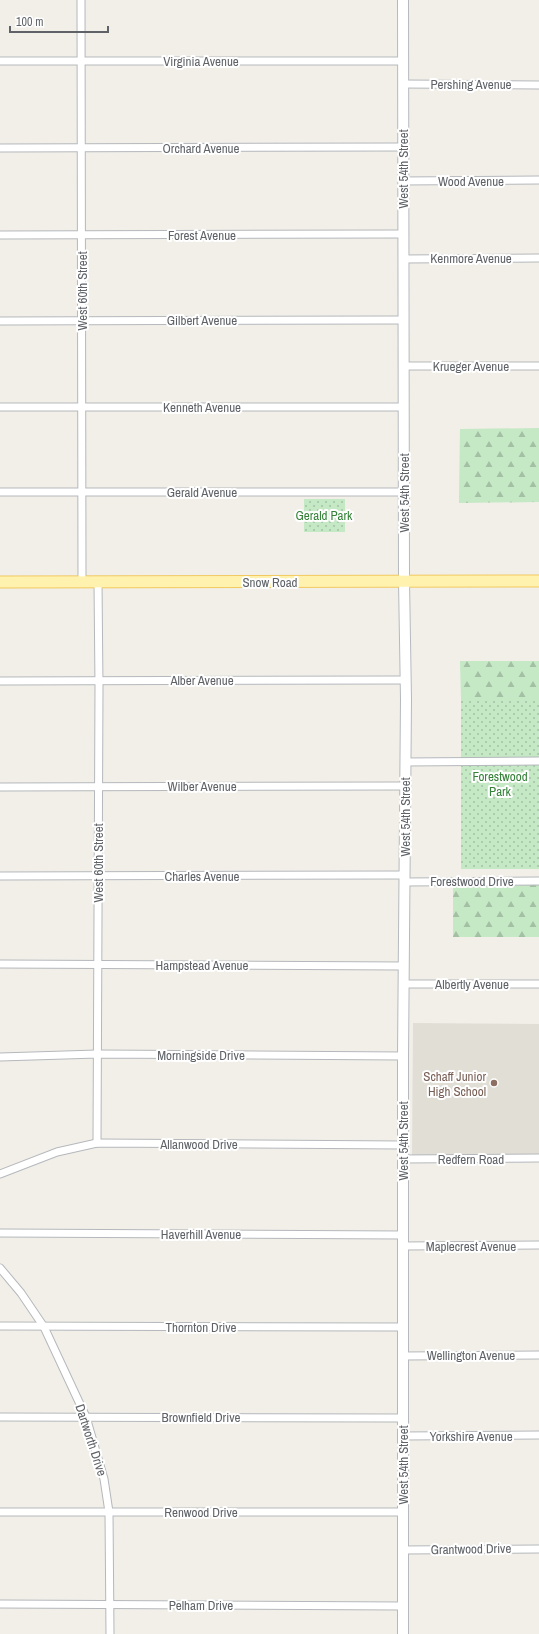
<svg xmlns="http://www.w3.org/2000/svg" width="539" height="1634" viewBox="0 0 539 1634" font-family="'Archivo Narrow',sans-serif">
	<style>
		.education { fill: #e1ded6 }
		.forest { fill: url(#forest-firs) }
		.park { fill: url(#park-dots) }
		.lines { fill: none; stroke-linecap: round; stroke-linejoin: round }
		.street-casing { stroke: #b5b8bc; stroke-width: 9 }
		.secondary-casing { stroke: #b6babf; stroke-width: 12 }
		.primary-casing { stroke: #f2c960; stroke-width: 13 }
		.street { stroke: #fff; stroke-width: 7 }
		.secondary { stroke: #fff; stroke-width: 10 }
		.primary { stroke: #fff2af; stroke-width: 11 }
		.education-dot { fill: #8d6e63; stroke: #fff; stroke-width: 1.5 }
		.labels { text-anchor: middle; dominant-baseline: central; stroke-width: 4; stroke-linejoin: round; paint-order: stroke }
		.street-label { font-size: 13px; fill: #5f6368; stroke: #fff }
		.park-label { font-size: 13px; fill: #348238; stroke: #fff }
		.education-label { font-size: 13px; fill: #785e54; stroke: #fff; text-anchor: end }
	</style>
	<defs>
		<pattern id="forest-firs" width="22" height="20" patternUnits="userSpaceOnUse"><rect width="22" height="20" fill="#c5e8c5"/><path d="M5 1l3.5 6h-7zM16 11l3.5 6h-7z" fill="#a3c0a4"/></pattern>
		<pattern id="park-dots" width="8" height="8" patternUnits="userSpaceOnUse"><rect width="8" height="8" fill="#c5e8c5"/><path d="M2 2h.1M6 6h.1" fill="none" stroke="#a3c0a4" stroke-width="1.8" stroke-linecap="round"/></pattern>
	</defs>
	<rect width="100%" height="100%" fill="#f1efe8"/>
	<path class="education" d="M413,1023L539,1024V1155L412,1156Z"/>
	<g class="forest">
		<path d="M539,428V502L459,503L460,429Z"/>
		<path d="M460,661H539V699H461Z"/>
		<path d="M539,885V937H453V886Z"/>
	</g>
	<g class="park">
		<rect x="304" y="499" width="41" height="33"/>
		<rect x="461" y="699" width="78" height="170"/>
	</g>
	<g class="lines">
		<g class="street-casing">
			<g id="street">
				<path d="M81,0L82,582"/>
				<path d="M0,61H402"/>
				<path d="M403,84L539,85"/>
				<path d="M0,148L402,147"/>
				<path d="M402,181L539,180"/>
				<path d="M0,235L403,234"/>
				<path d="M403,259L539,258"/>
				<path d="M0,321L403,320"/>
				<path d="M403,366H539"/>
				<path d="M0,407H404"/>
				<path d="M0,492H404"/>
				<path d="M0,681L405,680"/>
				<path d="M405,762L539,761"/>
				<path d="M0,787L404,786"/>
				<path d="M0,876L405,875"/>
				<path d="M405,882L539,881"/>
				<path d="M0,964L404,966"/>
				<path d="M404,984H539"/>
				<path d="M0,1057L97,1054L403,1056"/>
				<path d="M97,1143L99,687L98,582"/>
				<path d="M403,1159L539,1158"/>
				<path d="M0,1174L57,1152L97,1143L402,1145"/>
				<path d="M0,1233L403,1235"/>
				<path d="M403,1246L539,1245"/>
				<path d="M0,1268L21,1293L44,1327L86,1417L104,1479L109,1512L110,1634"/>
				<path d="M0,1326L402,1327"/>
				<path d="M403,1356L539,1355"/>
				<path d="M0,1417L403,1418"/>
				<path d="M403,1436L539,1435"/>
				<path d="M0,1512H403"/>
				<path d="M403,1550L539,1549"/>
				<path d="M0,1604L403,1606"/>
			</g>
		</g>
		<g class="secondary-casing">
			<path id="secondary" d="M403,0L404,581L406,699L403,1056V1634"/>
		</g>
		<g class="primary-casing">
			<path id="primary" d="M0,582L539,581"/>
		</g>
		<use href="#street" class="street"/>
		<use href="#secondary" class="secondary"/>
		<use href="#primary" class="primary"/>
	</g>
	<circle class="education-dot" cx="494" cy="1083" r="4"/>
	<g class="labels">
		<g class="street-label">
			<text x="201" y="61">Virginia Avenue</text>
			<text x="471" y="84">Pershing Avenue</text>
			<text x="201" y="148">Orchard Avenue</text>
			<text transform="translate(403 169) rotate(-90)">West 54th Street</text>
			<text x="471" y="181">Wood Avenue</text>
			<text x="202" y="235">Forest Avenue</text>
			<text x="471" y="258">Kenmore Avenue</text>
			<text transform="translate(82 291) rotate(-90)">West 60th Street</text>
			<text x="202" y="320">Gilbert Avenue</text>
			<text x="471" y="366">Krueger Avenue</text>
			<text x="202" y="407">Kenneth Avenue</text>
			<text x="202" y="492">Gerald Avenue</text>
			<text transform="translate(404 493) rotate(-90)">West 54th Street</text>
			<text x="270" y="582">Snow Road</text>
			<text x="202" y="680">Alber Avenue</text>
			<text x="202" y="786">Wilber Avenue</text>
			<text transform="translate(405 817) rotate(-90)">West 54th Street</text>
			<text transform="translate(98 863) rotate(-90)">West 60th Street</text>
			<text x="202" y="876">Charles Avenue</text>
			<text x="472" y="881">Forestwood Drive</text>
			<text x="202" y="965">Hampstead Avenue</text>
			<text x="472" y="984">Albertly Avenue</text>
			<text x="201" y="1055">Morningside Drive</text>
			<text transform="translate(403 1141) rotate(-90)">West 54th Street</text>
			<text x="199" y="1144">Allanwood Drive</text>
			<text x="471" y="1159">Redfern Road</text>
			<text x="201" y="1234">Haverhill Avenue</text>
			<text x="471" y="1246">Maplecrest Avenue</text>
			<text x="201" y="1327">Thornton Drive</text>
			<text x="471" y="1355">Wellington Avenue</text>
			<text x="201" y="1417">Brownfield Drive</text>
			<text x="471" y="1436">Yorkshire Avenue</text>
			<text transform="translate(91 1440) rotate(72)">Dartworth Drive</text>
			<text transform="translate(403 1465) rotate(-90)">West 54th Street</text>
			<text x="201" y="1512">Renwood Drive</text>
			<text transform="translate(471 1549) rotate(-1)">Grantwood Drive</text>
			<text x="201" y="1605">Pelham Drive</text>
		</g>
		<g class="park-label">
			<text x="324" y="515">Gerald Park</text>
			<text x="500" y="776">Forestwood<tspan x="500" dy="15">Park</tspan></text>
		</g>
		<g class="education-label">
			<text x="486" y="1076">Schaff Junior<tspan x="486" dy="15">High School</tspan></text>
		</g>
	</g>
	<path d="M10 26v6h98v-6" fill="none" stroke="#5f6368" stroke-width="2"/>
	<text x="16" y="26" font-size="12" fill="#5f6368" stroke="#ffffff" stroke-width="3" paint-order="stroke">100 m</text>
</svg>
